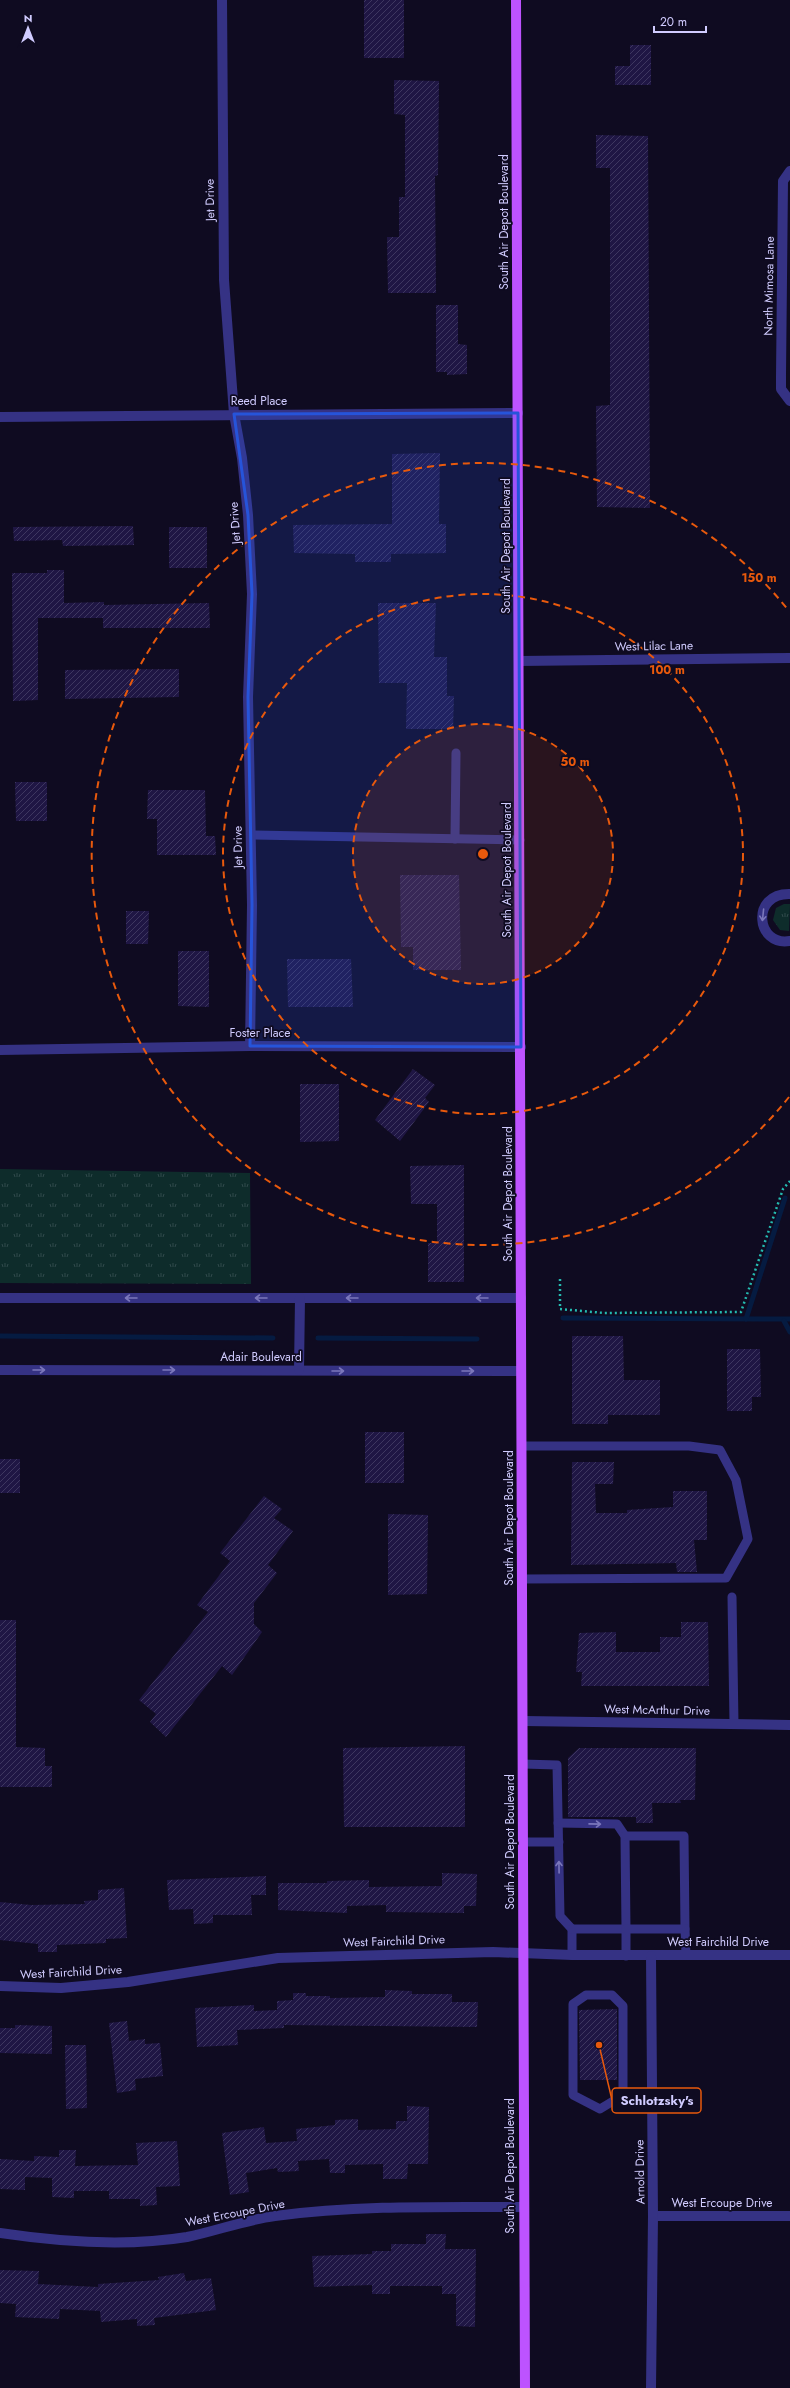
<svg xmlns="http://www.w3.org/2000/svg" width="790" height="2388" viewBox="0 0 790 2388" font-family="Jost,sans-serif">
	<style>
		.grass { fill: url(#grass-tufts) }
		.lines { fill: none; stroke-linecap: round; stroke-linejoin: round }
		.stream { stroke: #051b41; stroke-width: 5 }
		.building { fill: url(#building-hatch) }
		.path { stroke: #24bbb1; stroke-width: 2.5; stroke-dasharray: 2 3; stroke-linecap: butt }
		.service { stroke: #353284; stroke-width: 9 }
		.minor { stroke: #353284; stroke-width: 10 }
		.tertiary { stroke: #353284; stroke-width: 10 }
		.primary { stroke: #bd53ff; stroke-width: 10 }
		.oneway { stroke: #7b77bb }
		.marked { fill: #2654da; fill-opacity: 0.2; stroke: #2654da; stroke-width: 3; stroke-linejoin: round }
		.ring { fill: none; stroke: #e8590c; stroke-width: 2; stroke-dasharray: 7 5 }
		.labels { text-anchor: middle; dominant-baseline: central; stroke-width: 3.5; stroke-linejoin: round; paint-order: stroke }
		.street-label { font-size: 12px; fill: #d1ccff; stroke: #0f0b21 }
		.centre { fill: #e8590c; stroke: #0f0b21; stroke-width: 2 }
		.ring-label { font-size: 12px; text-anchor: middle; font-weight: bold; fill: #e8590c; stroke: #0f0b21; stroke-width: 3.5; stroke-linejoin: round; paint-order: stroke }
		.leader { fill: none; stroke: #e8590c; stroke-width: 1.5 }
		.callout-dot { fill: #e8590c; stroke: #0f0b21; stroke-width: 1.5 }
		.callout { fill: #0f0b21; stroke: #e8590c; stroke-width: 1.5 }
		.callout-label { font-size: 13px; text-anchor: middle; font-weight: bold; fill: #d1ccff }
	</style>
	<defs>
		<pattern id="grass-tufts" width="24" height="20" patternUnits="userSpaceOnUse"><rect width="24" height="20" fill="#0e2c2b"/><path d="M3 7l-1-3M5 7V3M7 7l1-3M15 17l-1-3M17 17v-4M19 17l1-3" fill="none" stroke="#30494b"/></pattern>
		<pattern id="building-hatch" width="6" height="6" patternUnits="userSpaceOnUse"><rect width="6" height="6" fill="#1f1644"/><path d="M-1 1l2-2M0 6l6-6M5 7l2-2" fill="none" stroke="#3e3760"/></pattern>
	</defs>
	<rect width="100%" height="100%" fill="#0f0b21"/>
	<g class="grass">
		<path d="M784,904H790L789,931L780,930L773,920L776,908Z"/>
		<path d="M0,1169L250,1173L251,1284L0,1283Z"/>
	</g>
	<g class="lines">
		<g class="stream">
			<path d="M563,1318L790,1319"/>
			<path d="M746,1319L785,1198"/>
			<path d="M784,1321L790,1332"/>
			<path d="M0,1336L273,1338"/>
			<path d="M318,1338L477,1339"/>
		</g>
	</g>
	<g class="building">
		<rect x="364" y="0" width="40" height="58"/>
		<path d="M630,45H651V85H615V66H630Z"/>
		<path d="M394,80L439,81L438,175L435,176L436,293H388L387,237H399V197H405V115L394,114Z"/>
		<path d="M596,135L648,136L650,508L597,507L596,406L610,405V168H596Z"/>
		<path d="M436,305H458V344L467,345V374L447,375V372H436Z"/>
		<path d="M440,453L439,524H446V553L391,554V562H355V554L294,553L293,525L392,524V454Z"/>
		<path d="M133,526L134,545L63,546L62,540L14,541L13,527Z"/>
		<rect x="169" y="527" width="38" height="41"/>
		<path d="M47,570H64V603L104,602V605L209,603L210,628H103V618H38V700L13,701L12,573H47Z"/>
		<path d="M378,603H436L434,657H447V696H454L453,729H406L407,683H379Z"/>
		<path d="M179,669V697L65,699V670Z"/>
		<path d="M15,782H47V821H16Z"/>
		<path d="M148,790H205L206,836H215L216,855H157V819H147Z"/>
		<path d="M400,875H459L461,970H413V947H401Z"/>
		<path d="M126,911H149L148,944H126Z"/>
		<path d="M178,951H209V1007L178,1006Z"/>
		<path d="M287,959H351L353,1007H288Z"/>
		<path d="M413,1069L435,1085L425,1098L429,1102L400,1141L375,1120Z"/>
		<path d="M300,1084H339V1141L300,1142Z"/>
		<path d="M464,1165V1282H428V1243H437V1204H411L410,1166Z"/>
		<path d="M572,1336H623L624,1380H660V1415H608V1424H572Z"/>
		<path d="M727,1349H760L761,1397H752V1411H727Z"/>
		<rect x="365" y="1432" width="39" height="51"/>
		<rect x="0" y="1459" width="20" height="34"/>
		<path d="M572,1462H614L613,1484H595L596,1513H627V1510L673,1507V1491H707V1540H694L697,1572H677L676,1563L571,1565Z"/>
		<path d="M264,1496L282,1509L274,1518L293,1531L268,1565L277,1573L254,1603V1624L262,1632L232,1675L222,1666L166,1737L150,1722L156,1714L139,1700L208,1612L197,1605L230,1561L220,1553Z"/>
		<path d="M388,1514L428,1515L427,1594L388,1595Z"/>
		<path d="M0,1620H16V1747L45,1748V1766H52V1787H0Z"/>
		<path d="M681,1622H708L709,1686H581L582,1672H576L579,1633L616,1632V1652H660V1637H681Z"/>
		<path d="M465,1746V1827H344L343,1748Z"/>
		<path d="M579,1748H696L695,1800H680L681,1803H652L653,1823H636V1817H568V1758Z"/>
		<path d="M442,1873L477,1874L476,1906H464V1913L386,1912V1905L347,1906V1913L278,1910V1883H327V1881L369,1880V1887L442,1886Z"/>
		<path d="M266,1876V1895H251L252,1915H213V1923L194,1924L193,1909L169,1910L167,1880Z"/>
		<path d="M124,1888L127,1938L106,1939V1943L57,1945V1952H38V1944L0,1940V1902L31,1905L85,1904L84,1901L98,1900V1890Z"/>
		<path d="M385,1990L412,1991V1994H452V2002H478L477,2027L284,2025V2028L237,2030L238,2045L197,2047L195,2008L254,2005V2011L277,2010V2001L293,2000V1993H306V1996H330V1998L385,1997Z"/>
		<path d="M617,2009V2080H580L579,2010Z"/>
		<path d="M127,2021L129,2041L145,2039V2044L160,2043L163,2076L135,2079L136,2090L117,2093L109,2023Z"/>
		<path d="M15,2025L52,2026V2054L0,2053V2028H15Z"/>
		<path d="M65,2045H86L87,2108L66,2109Z"/>
		<path d="M407,2106L429,2107L428,2164H408L407,2179H383V2164L345,2165V2173H330L329,2159L298,2161L299,2171L278,2172L277,2168L246,2173L249,2192L230,2195L222,2133L264,2127L266,2143L297,2141L296,2129L335,2125V2120L358,2119V2130L396,2129V2121H407Z"/>
		<path d="M177,2141L180,2186L156,2187L157,2205L140,2206V2199H109V2191H74V2198L52,2197V2178L25,2177V2190L0,2189V2159L34,2161V2156L59,2157V2150H76L75,2166L138,2165L136,2143Z"/>
		<path d="M426,2234H446L445,2249H476L475,2327L456,2326V2294H442V2286H390V2294H372V2285L314,2287L312,2256L372,2254V2251H391V2244H426Z"/>
		<path d="M0,2270L39,2271L38,2284L98,2287V2284L159,2280L158,2277L184,2273L186,2281L211,2278L216,2310L154,2318L155,2325L137,2326V2319L101,2322L100,2311L60,2309L59,2319L15,2317L16,2304L0,2303Z"/>
	</g>
	<g class="lines">
		<path class="path" d="M560,1279V1309L604,1313L741,1312L783,1189L790,1181"/>
		<g class="service">
			<path d="M251,835L520,840"/>
			<path d="M455,839L456,753"/>
			<path d="M522,1446H689L720,1450L736,1480L748,1539L726,1578L523,1579"/>
			<path d="M732,1597L734,1724"/>
			<path d="M523,1764L557,1765L560,1916L572,1929V1955"/>
			<path d="M558,1823L617,1824L625,1836L626,1929H572"/>
			<path d="M625,1836H684L685,1929"/>
			<path d="M523,1842H559"/>
			<path d="M626,1956V1929H685L686,1955"/>
			<path d="M586,1995H612L623,2006V2095L600,2109L573,2095V2004Z"/>
		</g>
		<g class="minor">
			<path d="M222,0L224,280L234,414L242,458L248,515L252,594L248,697L252,905L250,1046"/>
			<path d="M790,171L783,181L781,376V389L790,401"/>
			<path d="M0,417L518,413"/>
			<path d="M519,661L790,658"/>
			<path d="M790,894C750,893 756,947 790,941"/>
			<path d="M0,1050L250,1046L521,1047"/>
			<path d="M524,1721L790,1725"/>
			<path d="M0,1986L61,1988L128,1982L278,1958L493,1952L572,1955H790"/>
			<path d="M653,2216H790"/>
			<path d="M0,2233C60,2242 126,2247 187,2237C216,2231 245,2220 275,2216C357,2205 441,2207 523,2207"/>
			<path d="M651,2388L653,2216L651,1956"/>
		</g>
		<g class="tertiary">
			<path d="M0,1298H521"/>
			<path d="M0,1370L521,1371"/>
			<path d="M299,1370L300,1298"/>
		</g>
		<path class="primary" d="M516,0L525,2388"/>
	</g>
	<defs><path id="oneway-shaft" d="M-6 0H5M1.5-3L5.5 0L1.5 3" fill="none" stroke-width="1.6" stroke-linecap="round" stroke-linejoin="round"/></defs>
	<g class="oneway">
		<use href="#oneway-shaft" transform="translate(763 915) rotate(96)"/>
		<use href="#oneway-shaft" transform="translate(131 1298) rotate(180)"/>
		<use href="#oneway-shaft" transform="translate(261 1298) rotate(180)"/>
		<use href="#oneway-shaft" transform="translate(352 1298) rotate(180)"/>
		<use href="#oneway-shaft" transform="translate(482 1298) rotate(-180)"/>
		<use href="#oneway-shaft" transform="translate(39 1370)"/>
		<use href="#oneway-shaft" transform="translate(169 1370)"/>
		<use href="#oneway-shaft" transform="translate(338 1371)"/>
		<use href="#oneway-shaft" transform="translate(468 1371)"/>
		<use href="#oneway-shaft" transform="translate(595 1824) rotate(1)"/>
		<use href="#oneway-shaft" transform="translate(559 1867) rotate(-91)"/>
	</g>
	<path class="marked" d="M518,413L521,1047L250,1046L252,905L248,697L252,594L248,515L234,414Z"/>
	<circle cx="483" cy="854" r="130" fill="#e8590c" fill-opacity=".12"/>
	<g class="ring">
		<circle cx="483" cy="854" r="130"/>
		<circle cx="483" cy="854" r="260"/>
		<path d="M789 1097A391 391 0 1 1 789 611"/>
	</g>
	<g class="labels">
		<g class="street-label">
			<text transform="translate(210 200) rotate(-91)">Jet Drive</text>
			<text transform="translate(504 222) rotate(-90)">South Air Depot Boulevard</text>
			<text transform="translate(769 286) rotate(-89)">North Mimosa Lane</text>
			<text x="259" y="401">Reed Place</text>
			<text transform="translate(235 523) rotate(-94)">Jet Drive</text>
			<text transform="translate(506 546) rotate(-90)">South Air Depot Boulevard</text>
			<text transform="translate(654 646) rotate(-1)">West Lilac Lane</text>
			<text transform="translate(238 847) rotate(-91)">Jet Drive</text>
			<text transform="translate(507 870) rotate(-90)">South Air Depot Boulevard</text>
			<text x="260" y="1033">Foster Place</text>
			<text transform="translate(508 1194) rotate(-90)">South Air Depot Boulevard</text>
			<text x="261" y="1357">Adair Boulevard</text>
			<text transform="translate(509 1518) rotate(-90)">South Air Depot Boulevard</text>
			<text transform="translate(657 1710) rotate(1)">West McArthur Drive</text>
			<text transform="translate(510 1842) rotate(-90)">South Air Depot Boulevard</text>
			<text transform="translate(394 1941) rotate(-2)">West Fairchild Drive</text>
			<text x="718" y="1942">West Fairchild Drive</text>
			<text transform="translate(71 1972) rotate(-3)">West Fairchild Drive</text>
			<text transform="translate(510 2166) rotate(-90)">South Air Depot Boulevard</text>
			<text transform="translate(640 2172) rotate(-91)">Arnold Drive</text>
			<text x="722" y="2203">West Ercoupe Drive</text>
			<text transform="translate(235 2213) rotate(-11)">West Ercoupe Drive</text>
		</g>
	</g>
	<circle cx="483" cy="854" r="6" class="centre"/>
	<g class="ring-label">
		<text x="759" y="582">150 m</text>
		<text x="667" y="674">100 m</text>
		<text x="575" y="766">50 m</text>
	</g>
	<path class="leader" d="M599 2045L612 2100"/>
	<circle class="callout-dot" cx="599" cy="2045" r="4"/>
	<rect class="callout" x="612" y="2088" width="89" height="25" rx="4"/>
	<g class="callout-label">
		<text x="657" y="2105">Schlotzsky's</text>
	</g>
	<g transform="translate(28 28)" stroke="#0f0b21" stroke-width="3" paint-order="stroke">
	<path d="M0-3L7 15L0 10L-7 15Z" fill="#d1ccff"/>
	<text y="-6" font-size="11" font-weight="bold" text-anchor="middle" fill="#d1ccff">N</text>
	</g>
	<path d="M654 26v6h52v-6" fill="none" stroke="#d1ccff" stroke-width="2"/>
	<text x="660" y="26" font-size="12" fill="#d1ccff" stroke="#0f0b21" stroke-width="3" paint-order="stroke">20 m</text>
</svg>
